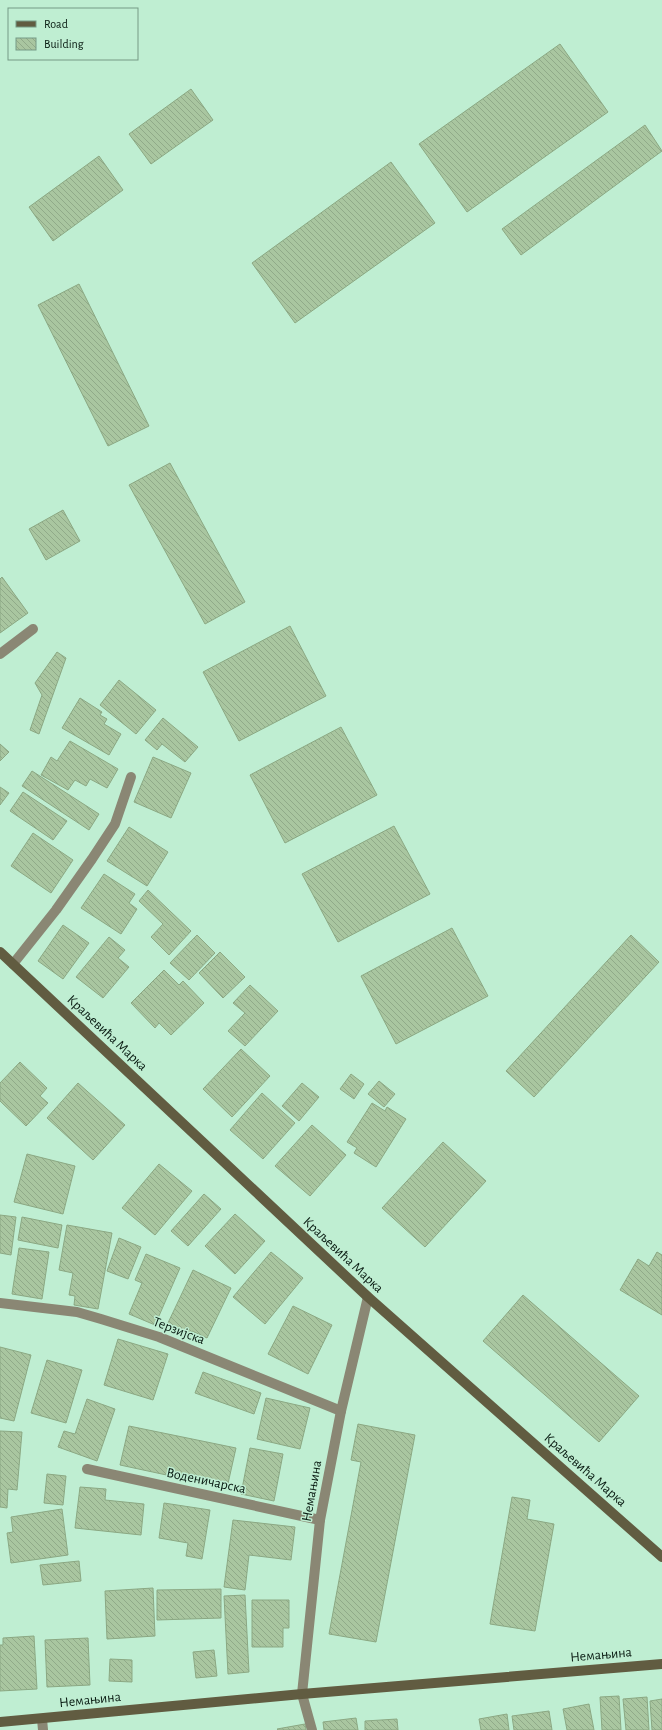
<svg xmlns="http://www.w3.org/2000/svg" width="662" height="1730" viewBox="0 0 662 1730" font-family="'Alegreya Sans',sans-serif">
	<style>
		.building { fill: url(#building-back-hatch); stroke: #8ba883 }
		.lines { fill: none; stroke-linecap: round; stroke-linejoin: round }
		.lane { stroke: #8a8774; stroke-width: 10 }
		.street { stroke: #8a8774; stroke-width: 10 }
		.secondary { stroke: #615c41; stroke-width: 10 }
		.labels { text-anchor: middle; dominant-baseline: central; stroke-width: 3; stroke-linejoin: round; paint-order: stroke }
		.street-label { font-size: 14px; fill: #091b12; stroke: #bfeed2 }
	</style>
	<defs>
		<pattern id="building-back-hatch" width="6" height="6" patternUnits="userSpaceOnUse"><rect width="6" height="6" fill="#a9c6a0"/><path d="M-1 5l2 2M0 0l6 6M5-1l2 2" fill="none" stroke="#90aa89"/></pattern>
	</defs>
	<rect width="100%" height="100%" fill="#bfeed2"/>
	<g class="building">
		<path d="M560,44L608,112L467,212L419,144Z"/>
		<path d="M191,89L213,120L151,164L129,134Z"/>
		<path d="M645,125L662,151L521,255L502,229Z"/>
		<path d="M99,156L123,190L53,241L29,207Z"/>
		<path d="M391,162L435,223L295,323L252,263Z"/>
		<path d="M79,284L149,426L108,446L38,305Z"/>
		<path d="M170,463L245,602L205,624L129,485Z"/>
		<path d="M63,510L80,541L46,560L29,529Z"/>
		<path d="M2,577L28,613L0,633V579Z"/>
		<path d="M290,626L326,696L239,741L203,672Z"/>
		<path d="M57,652L66,658L39,734L30,730L42,695L35,683Z"/>
		<path d="M119,680L156,710L136,734L100,705Z"/>
		<path d="M80,698L102,712L100,715L107,719L104,724L121,734L109,755L62,728Z"/>
		<path d="M163,718L198,747L185,762L162,744L157,750L145,740Z"/>
		<path d="M341,727L377,795L285,843L250,775Z"/>
		<path d="M70,741L118,769L107,788L90,779L86,786L75,780L68,790L41,775L51,757L57,761Z"/>
		<path d="M0,744L9,752L0,761Z"/>
		<path d="M153,757L191,773L171,818L134,802Z"/>
		<path d="M32,771L99,814L89,830L22,786Z"/>
		<path d="M0,787L9,793L0,805Z"/>
		<path d="M23,792L67,821L53,840L10,811Z"/>
		<path d="M394,826L430,894L338,942L302,874Z"/>
		<path d="M129,827L168,852L147,886L107,861Z"/>
		<path d="M33,833L73,860L51,893L11,866Z"/>
		<path d="M104,874L135,894L129,903L137,909L121,934L81,908Z"/>
		<path d="M148,890L191,931L169,955L151,937L163,924L139,901Z"/>
		<path d="M63,925L89,943L63,979L38,961Z"/>
		<path d="M452,928L488,996L396,1044L361,976Z"/>
		<path d="M197,935L215,953L189,980L170,963Z"/>
		<path d="M631,935L659,962L534,1097L506,1071Z"/>
		<path d="M109,937L125,950L118,958L129,967L103,998L76,977Z"/>
		<path d="M220,952L245,977L223,998L199,973Z"/>
		<path d="M164,970L179,985L183,981L204,1003L171,1035L159,1023L155,1028L131,1003Z"/>
		<path d="M250,985L278,1011L245,1046L228,1031L245,1013L233,1003Z"/>
		<path d="M241,1049L270,1076L232,1117L203,1089Z"/>
		<path d="M20,1062L47,1088L40,1096L48,1103L26,1126L0,1101V1083Z"/>
		<path d="M351,1074L364,1084L354,1099L340,1089Z"/>
		<path d="M379,1081L395,1094L384,1107L368,1094Z"/>
		<path d="M78,1083L125,1125L93,1160L47,1118Z"/>
		<path d="M302,1083L319,1097L299,1121L282,1106Z"/>
		<path d="M262,1093L295,1123L263,1159L230,1130Z"/>
		<path d="M372,1103L385,1111L387,1107L406,1119L376,1167L354,1153L357,1148L347,1142Z"/>
		<path d="M312,1125L346,1155L310,1196L275,1166Z"/>
		<path d="M443,1142L486,1181L425,1247L382,1208Z"/>
		<path d="M27,1154L75,1166L63,1214L14,1202Z"/>
		<path d="M159,1164L192,1191L155,1235L122,1208Z"/>
		<path d="M204,1194L221,1209L188,1246L171,1231Z"/>
		<path d="M235,1214L265,1241L235,1274L205,1246Z"/>
		<path d="M0,1215L16,1217L11,1255L0,1253Z"/>
		<path d="M22,1217L62,1225L58,1248L18,1240Z"/>
		<path d="M67,1225L112,1233L98,1309L74,1305L75,1296L69,1295L73,1273L59,1270Z"/>
		<path d="M119,1238L141,1247L128,1279L107,1271Z"/>
		<path d="M19,1248L49,1252L42,1299L12,1294Z"/>
		<path d="M271,1252L303,1278L265,1324L233,1297Z"/>
		<path d="M657,1252L662,1255V1315L620,1290L638,1259L649,1266Z"/>
		<path d="M146,1254L180,1268L155,1325L129,1314L142,1283L135,1280Z"/>
		<path d="M193,1270L231,1288L207,1338L192,1331L190,1336L167,1325Z"/>
		<path d="M523,1295L639,1396L599,1442L483,1341Z"/>
		<path d="M293,1306L332,1325L308,1374L268,1354Z"/>
		<path d="M118,1339L168,1354L153,1400L104,1385Z"/>
		<path d="M0,1347L31,1355L14,1421L0,1418Z"/>
		<path d="M47,1360L82,1370L66,1423L31,1413Z"/>
		<path d="M203,1372L261,1393L254,1414L195,1393Z"/>
		<path d="M266,1398L310,1408L300,1449L257,1439Z"/>
		<path d="M87,1399L115,1409L97,1461L58,1447L64,1431L75,1434Z"/>
		<path d="M358,1424L415,1435L376,1642L329,1634L361,1462L351,1460Z"/>
		<path d="M129,1426L236,1448L227,1488L120,1465Z"/>
		<path d="M0,1431L22,1432L17,1490L8,1489L7,1508L0,1507Z"/>
		<path d="M250,1448L283,1454L274,1501L241,1494Z"/>
		<path d="M47,1474L66,1476L63,1505L44,1503Z"/>
		<path d="M80,1487L106,1489L105,1500L144,1504L141,1535L75,1528Z"/>
		<path d="M512,1497L530,1500L527,1519L554,1524L535,1631L490,1624Z"/>
		<path d="M164,1503L210,1510L202,1559L186,1556L188,1543L159,1538Z"/>
		<path d="M62,1509L68,1555L11,1563L7,1533L13,1532L11,1517Z"/>
		<path d="M233,1520L295,1527L291,1560L249,1555L245,1590L224,1587Z"/>
		<path d="M79,1561L81,1581L43,1585L40,1565Z"/>
		<path d="M153,1588L155,1636L107,1639L105,1591Z"/>
		<path d="M221,1589V1618L157,1620V1590Z"/>
		<path d="M245,1595L249,1672L228,1674L224,1596Z"/>
		<path d="M252,1600H289V1628H283V1647H252Z"/>
		<path d="M34,1636L37,1689L0,1691V1645H3V1638Z"/>
		<path d="M88,1638L90,1685L47,1687L45,1640Z"/>
		<path d="M214,1650L217,1676L196,1678L193,1652Z"/>
		<path d="M110,1659L132,1660V1682L109,1681Z"/>
		<path d="M619,1696L621,1730H602L600,1697Z"/>
		<path d="M647,1697L649,1730H626L623,1699Z"/>
		<path d="M662,1699V1730H652L650,1701Z"/>
		<path d="M589,1704L594,1730H567L563,1709Z"/>
		<path d="M549,1711L552,1730H514L512,1716Z"/>
		<path d="M507,1714L509,1730H481L479,1719Z"/>
		<path d="M356,1718L358,1730H324L323,1722Z"/>
		<path d="M397,1719L398,1730H365V1721Z"/>
		<path d="M305,1724L306,1730H278L277,1729Z"/>
	</g>
	<g class="lines">
		<g class="lane">
			<path d="M0,654L33,629"/>
			<path d="M13,964L56,910L92,859L115,824L131,777"/>
			<path d="M0,1303L77,1312L101,1319L159,1337L341,1411"/>
			<path d="M87,1469L320,1520"/>
			<path d="M302,1694L312,1730"/>
		</g>
		<g class="street">
			<path d="M302,1694L320,1520L341,1411L368,1297"/>
			<path d="M42,1719L43,1730"/>
		</g>
		<g class="secondary">
			<path d="M0,952L368,1297L662,1557"/>
			<path d="M0,1722L302,1694L662,1664"/>
		</g>
	</g>
	<g class="labels">
		<g class="street-label">
			<text transform="translate(107 1033) rotate(43)">Краљевића Марка</text>
			<text transform="translate(343 1255) rotate(43)">Краљевића Марка</text>
			<text transform="translate(179 1331) rotate(21)">Терзијска</text>
			<text transform="translate(585 1470) rotate(41)">Краљевића Марка</text>
			<text transform="translate(206 1481) rotate(12)">Воденичарска</text>
			<text transform="translate(312 1491) rotate(-80)">Немањина</text>
			<text transform="translate(601 1655) rotate(-5)">Немањина</text>
			<text transform="translate(90 1700) rotate(-6)">Немањина</text>
		</g>
	</g>
	<rect x="8" y="8" width="130" height="52" fill="#bfeed2" stroke="#769a85"/>
	<rect x="16" y="21" width="20" height="6" fill="#615c41" stroke="#769a85"/>
	<text x="44" y="28" font-size="12" fill="#091b12">Road</text>
	<rect x="16" y="38" width="20" height="12" fill="url(#building-back-hatch)" stroke="#769a85"/>
	<text x="44" y="48" font-size="12" fill="#091b12">Building</text>
</svg>
